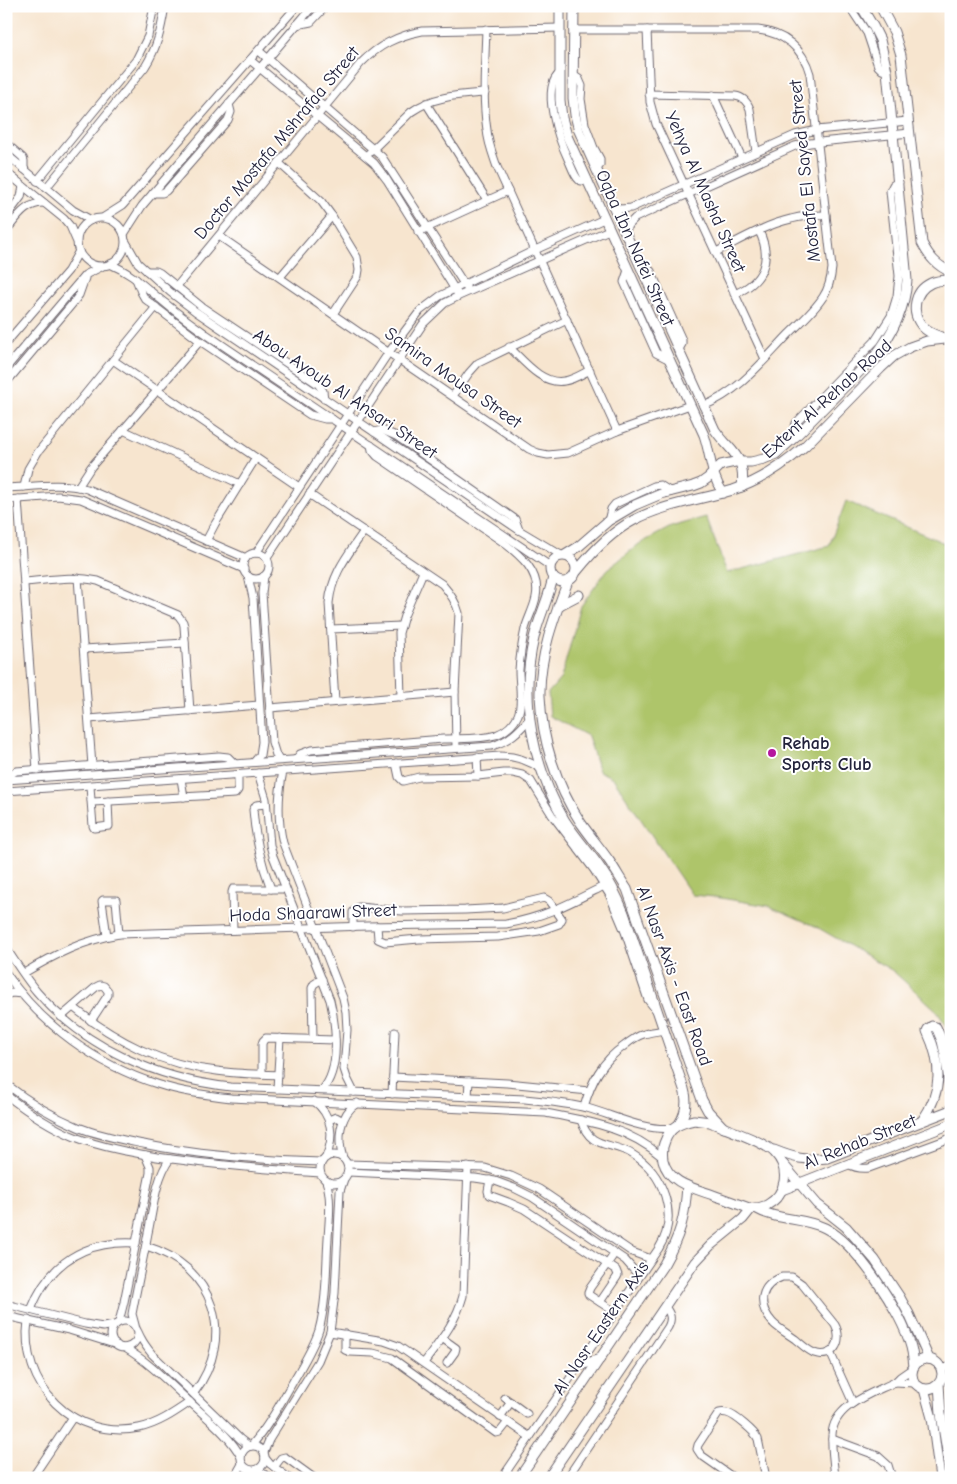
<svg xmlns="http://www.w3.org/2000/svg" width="957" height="1484" viewBox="0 0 957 1484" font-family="'Comic Neue',sans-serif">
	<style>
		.green { fill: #aec56a; stroke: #687452 }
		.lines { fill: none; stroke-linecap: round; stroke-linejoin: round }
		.minor-casing { stroke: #6d666f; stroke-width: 9 }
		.tertiary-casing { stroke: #6d666f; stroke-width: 11 }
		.minor { stroke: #fff; stroke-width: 7 }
		.tertiary { stroke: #fff; stroke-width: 9 }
		.poi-dot { fill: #b5179e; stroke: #fff; stroke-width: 2 }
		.labels { text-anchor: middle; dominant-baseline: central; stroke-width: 4; stroke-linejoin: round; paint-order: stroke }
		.street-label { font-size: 18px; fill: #22223b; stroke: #fff }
		.poi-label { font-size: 18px; font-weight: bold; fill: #22223b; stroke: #fff; text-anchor: start }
	</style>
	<rect width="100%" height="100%" fill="#fff"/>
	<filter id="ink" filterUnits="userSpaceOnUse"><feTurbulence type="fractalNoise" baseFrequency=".02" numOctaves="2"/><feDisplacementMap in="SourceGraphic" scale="10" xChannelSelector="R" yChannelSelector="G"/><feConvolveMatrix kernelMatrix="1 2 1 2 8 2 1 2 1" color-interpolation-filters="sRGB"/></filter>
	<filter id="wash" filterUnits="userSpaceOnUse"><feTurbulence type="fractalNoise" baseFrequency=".0096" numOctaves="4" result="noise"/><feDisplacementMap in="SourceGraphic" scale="20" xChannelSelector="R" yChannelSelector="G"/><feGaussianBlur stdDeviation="1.12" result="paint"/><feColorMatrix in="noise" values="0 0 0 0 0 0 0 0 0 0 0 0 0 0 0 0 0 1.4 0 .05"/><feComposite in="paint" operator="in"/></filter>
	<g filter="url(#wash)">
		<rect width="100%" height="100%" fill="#f7e5cf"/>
		<path class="green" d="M846,501L951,546V1032L935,1009L893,971L815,926L769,906L715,897L692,895L613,778L599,771L588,736L550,716L548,693L561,678L581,606L607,570L639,544L671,527L706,517L727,573L829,546Z"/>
	</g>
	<g filter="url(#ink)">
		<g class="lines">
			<g class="minor-casing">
				<g id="minor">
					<path d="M849,6L867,33L878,66L882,70L887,71"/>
					<path d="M296,25L311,22L326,6"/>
					<path d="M486,29C485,62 482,97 487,130C488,143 493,155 497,167L617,431"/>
					<path d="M573,30H758C784,33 803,48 810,74L832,268C831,279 829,288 823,297C814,311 800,323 789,334C763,361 739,392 703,406"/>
					<path d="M647,30L650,102L656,124L765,359"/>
					<path d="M259,51L382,157L466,287"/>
					<path d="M250,60L374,163L387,180L457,293"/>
					<path d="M560,73C540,88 559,140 568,159C571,165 574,176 579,180C582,182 584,181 587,181"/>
					<path d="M573,75L579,79L582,86L581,99L585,124L594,148L600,159V165L596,170"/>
					<path d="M649,94L735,96C743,97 747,101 750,109L756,152"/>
					<path d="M713,95L742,158"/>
					<path d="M426,103L487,200"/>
					<path d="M6,143L23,158L24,161V169"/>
					<path d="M6,154L73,210L91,220"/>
					<path d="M366,156L411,112C433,96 459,95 485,93"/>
					<path d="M279,163L321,201L332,216L357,257L359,270L358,276L333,314"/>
					<path d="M6,172L64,219L70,226L76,240"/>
					<path d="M37,181L136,60L148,36L154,6"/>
					<path d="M46,188L145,67C158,46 161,30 165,6"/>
					<path d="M153,193H162L166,191L228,120L231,112L229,104"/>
					<path d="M612,206L621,209L631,208L795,135L817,130L908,121"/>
					<path d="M6,217L21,197L23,186"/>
					<path d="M104,217L123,205L297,6"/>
					<circle cx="101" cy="242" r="24"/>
					<path d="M6,231C17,218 25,203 44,203"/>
					<path d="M418,232L508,191"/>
					<path d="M124,234L142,206L313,6"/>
					<path d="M625,234L628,225L635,218L795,146L810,143L910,133"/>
					<path d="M219,236L529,449L538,453L548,455L568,453L617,431L690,405"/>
					<path d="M126,242L138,263L170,292L195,311L519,530L561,555"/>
					<path d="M716,252C740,240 765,225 791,219C802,216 814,215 826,215"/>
					<path d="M110,264C132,273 147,289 165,303C178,314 192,324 206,334L550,566"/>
					<path d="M641,268L644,267L651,271L682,340V344L678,351"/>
					<path d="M628,270L624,282L656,353L668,359"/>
					<path d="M147,271H156L160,273L202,307L318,384L323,391L324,399"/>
					<path d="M280,277L332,216"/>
					<path d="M136,279L141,292L145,299L200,341L310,415L325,419H332"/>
					<path d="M177,286L361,63C379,45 397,36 422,31L560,28"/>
					<path d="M734,294C763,283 773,259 759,231"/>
					<path d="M6,343L68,271L79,251"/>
					<path d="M509,347C524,361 542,385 564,381C573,380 582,374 590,370"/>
					<path d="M113,360L299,487"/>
					<path d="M6,368L85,275L101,267"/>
					<path d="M6,383L73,303L79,295L85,278"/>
					<path d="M453,396L469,373L478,363L567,320"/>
					<path d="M123,430L240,484"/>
					<path d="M374,432L382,430L396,436L515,519L519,530"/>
					<path d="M795,437L794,430L796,423L875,341L891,316L897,296L899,276L890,191L893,185L899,182"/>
					<path d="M24,487L28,469L38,452L156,307"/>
					<path d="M78,487L91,467L200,341"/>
					<path d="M6,488C33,487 60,482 87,489L246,558"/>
					<path d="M309,494L442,584C450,593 456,601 459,613L455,692L456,748"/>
					<path d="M18,499L37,770"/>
					<path d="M6,500L58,496L81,499L244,569"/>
					<path d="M608,521L611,509L615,504L654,486L660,485L671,492"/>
					<path d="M206,541L215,524L256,458"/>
					<path d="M256,553L389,352L420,311L440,296L535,250L604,219"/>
					<circle cx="256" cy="566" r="13"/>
					<path d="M267,558L423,324L445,303L459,296L609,230"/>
					<path d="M248,576L253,598L262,742L260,755L254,762"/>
					<path d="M264,576L262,593L272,742L276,755L279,760"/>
					<path d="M78,578L92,766"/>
					<path d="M24,582C49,580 73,575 98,581L178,615L183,622L184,626L190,711"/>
					<path d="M331,629L401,626"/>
					<path d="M84,649L185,643"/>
					<path d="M401,697L399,633L404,616L423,572"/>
					<path d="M335,702L329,603C332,573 348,555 364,531"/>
					<path d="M270,708L455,692"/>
					<path d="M89,719L259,705"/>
					<path d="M477,757L478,776"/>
					<path d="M296,759L300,754L311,750C355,746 399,743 443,739C460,738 479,740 496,735C506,731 514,724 518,715C523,703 519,684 519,670C520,656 522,643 525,629C528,618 534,608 536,597C541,572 520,555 503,542L377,456L372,450L371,445"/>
					<path d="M396,763L399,777L403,781L419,777L478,776L504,773H513L522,775L531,781L552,815L594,870L609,894L625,932L648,1000L656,1010"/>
					<path d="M283,771C278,796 277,818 283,843L343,998L346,1012L347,1030L344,1069L347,1078L354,1092"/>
					<path d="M258,773L266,799L270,845L273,856L330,1000C336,1025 341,1070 322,1090"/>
					<path d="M6,777L16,771L219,756L228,757L234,763"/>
					<path d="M181,779L184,797"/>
					<path d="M6,780L492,746C509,741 519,731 530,718"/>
					<path d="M90,786L91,800L93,802L235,794L238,790V775"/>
					<path d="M6,791L500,756C516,756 528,760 541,769"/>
					<path d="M91,801L93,826L94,828L109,826L108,801"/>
					<path d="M266,804L256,805L253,810C255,837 261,863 271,889"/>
					<path d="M353,927V912L359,907L402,911L465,910L503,908L544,898L549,901L562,919L559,924L539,931L498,937L419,939L385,942L378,939L377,926"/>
					<path d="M233,930L232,892L233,889H285"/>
					<path d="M107,936L102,901L103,900H116L119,934"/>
					<path d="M6,948C16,963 26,979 37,992C86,1049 158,1079 231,1087L525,1099C545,1101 566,1103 587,1108C613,1115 646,1132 673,1128"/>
					<path d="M6,973C41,1025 97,1065 157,1084C181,1092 206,1095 231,1098L546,1113C588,1121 630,1128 662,1157"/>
					<path d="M24,973C54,955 83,940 119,934L367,926L506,924C545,917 570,903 604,886"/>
					<path d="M6,995L12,993L22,994"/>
					<path d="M73,1007C116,1041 162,1065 217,1071C237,1074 258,1074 278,1075"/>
					<path d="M61,1017L96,987L100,985L104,986L108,991V995L91,1021"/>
					<path d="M313,1039L312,988L314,984L322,979"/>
					<path d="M262,1074V1044L263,1041L266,1038L335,1040"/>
					<path d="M393,1077L507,1083L589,1091"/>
					<path d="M6,1084C28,1101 52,1116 78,1127C100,1136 124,1140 148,1145C205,1156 263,1160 321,1162"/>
					<path d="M277,1089L280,1038"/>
					<path d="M392,1094L395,1032"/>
					<path d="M6,1095C28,1112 50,1127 75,1137C101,1147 129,1152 157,1157C211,1165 266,1169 320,1173"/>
					<path d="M468,1097L469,1081"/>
					<path d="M314,1101C332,1115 335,1136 326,1157"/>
					<path d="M584,1107C591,1082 602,1061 624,1046C630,1041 637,1036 644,1034C651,1032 658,1031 664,1030"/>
					<path d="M329,1120L336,1117L343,1121"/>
					<circle cx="334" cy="1169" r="14"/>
					<path d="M343,1158C337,1139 339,1115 357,1103"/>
					<path d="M347,1164L485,1168L511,1176L539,1189L632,1252L651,1259"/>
					<path d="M848,1164C855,1168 860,1169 869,1168L951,1138"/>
					<path d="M348,1172L475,1178L495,1181L514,1188L532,1197L625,1260L639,1276"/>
					<path d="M490,1180L488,1191L489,1195L508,1202L524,1209L616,1270L618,1275L617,1277L600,1302"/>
					<path d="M146,1246C214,1266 237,1336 194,1393"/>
					<path d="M782,1277H792L802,1284L835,1325C844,1341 833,1360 814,1353C807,1350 801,1344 795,1339C788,1334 779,1329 773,1323C757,1305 759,1286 782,1277Z"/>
					<path d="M6,1304L85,1324L103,1327L115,1325"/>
					<path d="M31,1310C49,1263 85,1240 136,1243"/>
					<path d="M615,1312L589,1295L588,1293L590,1288L615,1253"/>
					<path d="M6,1316L69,1330L117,1345"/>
					<path d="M28,1320C19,1385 73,1441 139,1428C158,1424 174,1413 190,1402"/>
					<path d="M119,1322L124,1302L150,1173V1167L145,1155"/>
					<path d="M135,1325L132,1314C137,1287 143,1260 148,1233C153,1210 156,1177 170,1159"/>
					<path d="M138,1332C138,1352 112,1353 111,1335C111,1323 125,1317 133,1324C137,1328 138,1333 141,1338C144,1344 148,1349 152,1354L240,1439L249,1446"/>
					<path d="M330,1332L384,1341L398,1346L530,1437"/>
					<path d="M345,1334V1350L350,1352L373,1353L392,1358L496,1433L500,1432L508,1422"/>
					<path d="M442,1338L456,1348L455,1352L447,1363"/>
					<path d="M125,1348C150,1363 169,1383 191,1403C207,1418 231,1437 241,1457"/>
					<path d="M830,1352L853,1403"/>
					<path d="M424,1363C440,1341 456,1322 463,1296L468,1167"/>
					<path d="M941,1369L951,1366"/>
					<path d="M941,1379L951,1376"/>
					<path d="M895,1382L914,1383"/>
					<path d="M505,1398L527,1414"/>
					<path d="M500,1417L511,1402"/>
					<path d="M832,1439L878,1456L888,1465L892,1478"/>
					<circle cx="253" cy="1458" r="12"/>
					<path d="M251,1446C267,1428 279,1406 291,1385C301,1367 313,1349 319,1330C327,1300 326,1268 328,1238C329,1220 332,1198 326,1181"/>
					<path d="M264,1452L269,1440L318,1361L330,1332L335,1293L340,1191L344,1179"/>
					<path d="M265,1458L270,1464L289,1478"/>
					<path d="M274,1467L281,1458L285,1457L314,1478"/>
					<path d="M256,1470L272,1478"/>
					<path d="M32,1478L73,1417"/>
					<path d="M234,1478L242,1464"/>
					<path d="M502,1478L659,1248C679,1216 664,1173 632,1154C610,1141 590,1150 581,1120"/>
					<path d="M567,1478L668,1327C672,1319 671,1314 665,1307"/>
					<path d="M734,1478L701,1455L697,1449L698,1445L719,1413C722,1412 723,1412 727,1413C735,1415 755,1432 758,1439L766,1478"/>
					<path d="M835,1478C834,1464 831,1449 832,1435C833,1405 873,1393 895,1382L900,1377L913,1368"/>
				</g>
			</g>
			<g class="tertiary-casing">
				<g id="tertiary">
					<path d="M560,6V100L562,118L567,136L704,435C711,455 710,474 723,493"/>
					<path d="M574,6L573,98L575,115L579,131L715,430C730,452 746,455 742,487"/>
					<path d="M880,6L894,32L901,55L922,243C929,257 937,266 951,272"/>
					<path d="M851,8L854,6"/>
					<path d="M944,338C936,335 928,333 923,327C910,313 914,291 931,283C937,280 945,280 951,280"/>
					<path d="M565,555L578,547L608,521L635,505L661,494L693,486L701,483L708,478L721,465L735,462H751L764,459L776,454L795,437L874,357C892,335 905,309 907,280L887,71L880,40L873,26L861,6"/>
					<circle cx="563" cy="569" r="13"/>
					<path d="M577,571C593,551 611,532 634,520C665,504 700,500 733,490C760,481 784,465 805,446L881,368L894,356L910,347L927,341L945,339"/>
					<path d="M553,577C549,598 539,617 534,638C519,700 533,767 565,821C576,838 590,853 601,869C611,883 618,898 624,913L684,1089C688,1102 686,1113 679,1124"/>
					<path d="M568,581C554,617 539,657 540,696C542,740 556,785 581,823C590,836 601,849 610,862C616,871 621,880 627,889L702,1100L708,1111L724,1128"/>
					<path d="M558,606L579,595"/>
					<path d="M694,1120L710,1122L717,1125C732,1131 765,1142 775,1153C790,1169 787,1194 767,1205C762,1207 755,1209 749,1208C737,1204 725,1199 713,1195C693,1188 668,1183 663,1160C662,1153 662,1147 665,1141C670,1127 680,1123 694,1120Z"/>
					<path d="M922,1121C943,1091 942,1063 927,1031L928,1029L932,1026L936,1027L942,1041L945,1054L951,1094"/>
					<path d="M774,1150C794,1158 805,1161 827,1158L951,1110"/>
					<path d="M783,1164L817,1204L846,1227L875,1260L899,1296L909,1314L929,1359"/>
					<path d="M782,1190L951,1124"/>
					<path d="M755,1208C777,1221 802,1217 825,1228C857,1244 902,1313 911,1347C913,1354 913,1360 914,1366"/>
					<circle cx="927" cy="1374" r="15"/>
					<path d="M578,1366L600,1359"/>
					<path d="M939,1384L941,1414L951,1476"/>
					<path d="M924,1389L932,1418L940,1478"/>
					<path d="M519,1478L664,1264C680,1236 685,1218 687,1186"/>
					<path d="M548,1478L695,1262L711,1245L743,1219L751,1209"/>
				</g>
			</g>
			<use href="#minor" class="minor"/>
			<use href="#tertiary" class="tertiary"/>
		</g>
	</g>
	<circle class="poi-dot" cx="772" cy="753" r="5"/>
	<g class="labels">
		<g class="street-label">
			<text transform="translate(277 143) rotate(-50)">Doctor Mostafa Mshrafaa Street</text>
			<text transform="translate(805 171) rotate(-96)">Mostafa El Sayed Street</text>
			<text transform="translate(705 192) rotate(66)">Yehya Al Mashd Street</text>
			<text transform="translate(635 248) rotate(66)">Oqba Ibn Nafei Street</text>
			<text transform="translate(453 378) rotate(35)">Samira Mousa Street</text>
			<text transform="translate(345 394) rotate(34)">Abou Ayoub Al Ansari Street</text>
			<text transform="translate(827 399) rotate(-42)">Extent Al Rehab Road</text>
			<text transform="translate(313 913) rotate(-2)">Hoda Shaarawi Street</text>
			<text transform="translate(674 976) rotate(70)">Al Nasr Axis - East Road</text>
			<text transform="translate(860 1142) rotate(-22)">Al Rehab Street</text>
			<text transform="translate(601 1328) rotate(-56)">Al Nasr Eastern Axis</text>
		</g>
		<g class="poi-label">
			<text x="782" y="743">Rehab<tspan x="782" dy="21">Sports Club</tspan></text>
		</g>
	</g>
	<rect width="957" height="1484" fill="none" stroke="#fff" stroke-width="25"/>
</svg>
